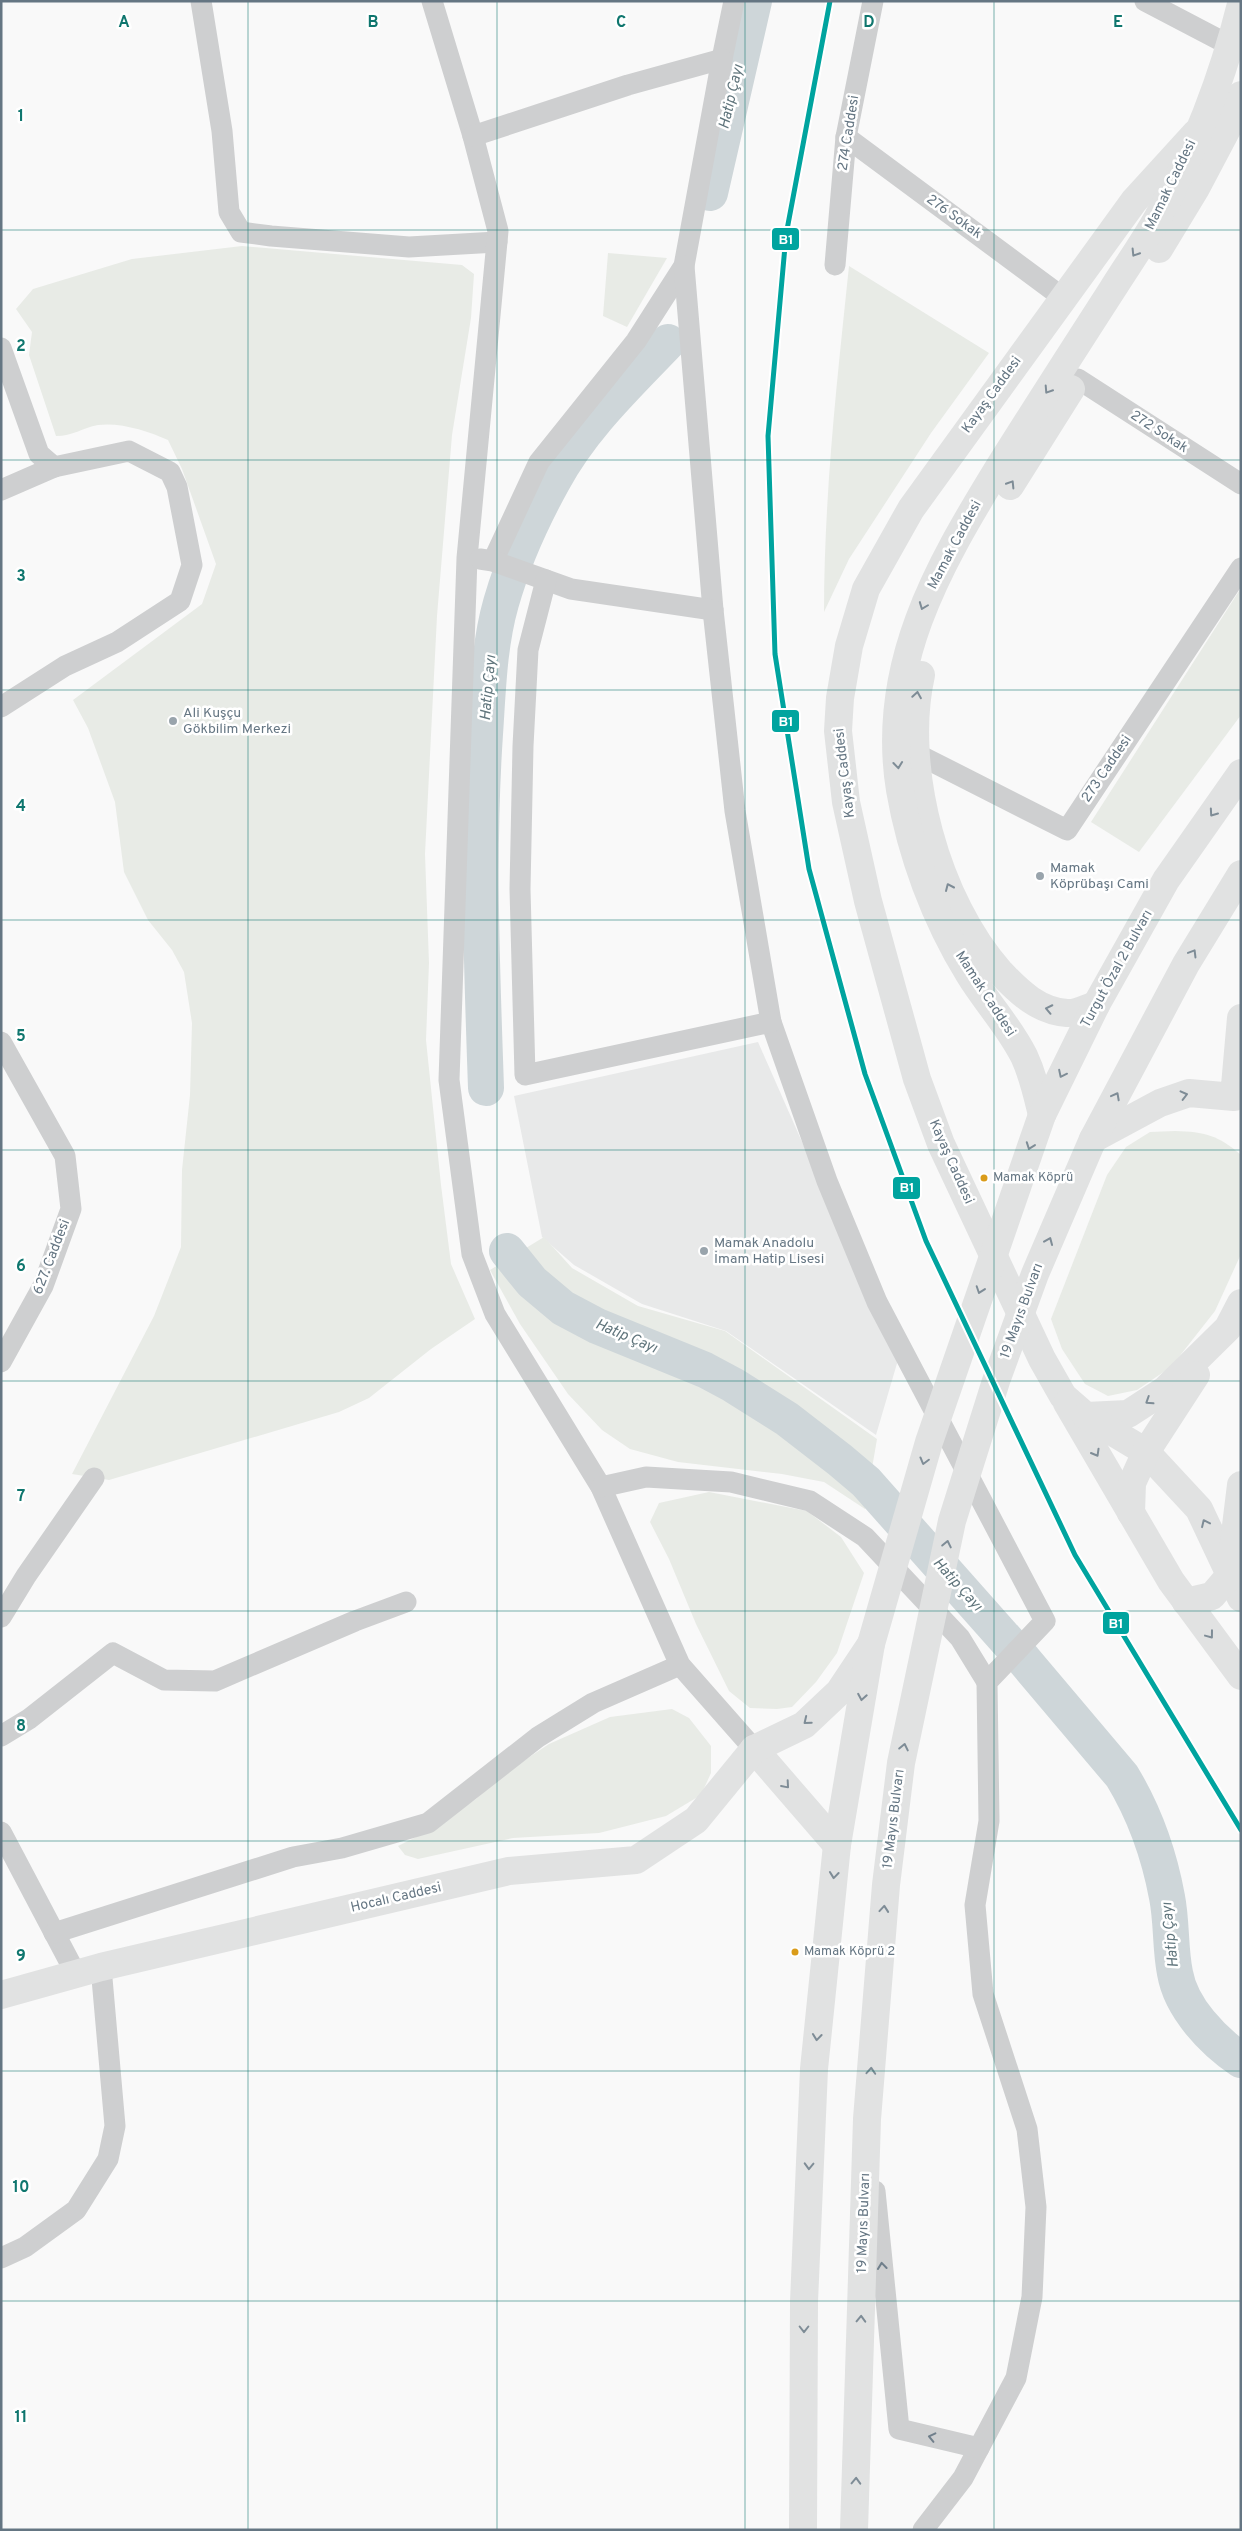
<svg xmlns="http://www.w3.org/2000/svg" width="1242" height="2531" viewBox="0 0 1242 2531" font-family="Overpass,sans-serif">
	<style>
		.built { fill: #e8e9e9 }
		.green { fill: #e8ebe6 }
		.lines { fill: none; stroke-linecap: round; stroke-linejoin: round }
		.river { stroke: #ced6d9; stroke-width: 36 }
		.street { stroke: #cecfd0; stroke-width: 21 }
		.secondary { stroke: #e1e2e2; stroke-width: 28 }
		.primary { stroke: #e1e2e2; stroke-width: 28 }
		.highway { stroke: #e1e2e2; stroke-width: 28 }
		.rail-1-casing { stroke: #fff; stroke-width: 9 }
		.rail-1 { stroke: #00a49f; stroke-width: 5 }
		.oneway { stroke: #7e8c96 }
		.oneway2 { stroke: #707f8b }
		.grid { fill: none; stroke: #0f766e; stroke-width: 1; stroke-opacity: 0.55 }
		.poi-dot { fill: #99a4ac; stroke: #fff; stroke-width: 2 }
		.bus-dot { fill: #da9c1a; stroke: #fff; stroke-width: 2 }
		.labels { text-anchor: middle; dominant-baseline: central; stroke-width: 5; stroke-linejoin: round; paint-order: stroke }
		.bus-label { font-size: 13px; fill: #657683; stroke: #fff; text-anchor: start }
		.street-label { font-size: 14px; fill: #657683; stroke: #fff }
		.poi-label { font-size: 14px; fill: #657683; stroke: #fff; text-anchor: start }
		.water-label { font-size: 15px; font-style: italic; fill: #60757c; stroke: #fff }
		.grid-label { font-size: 16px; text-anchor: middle; font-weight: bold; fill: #0f766e; stroke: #fff; stroke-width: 5; stroke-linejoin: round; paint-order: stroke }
		.line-badge { stroke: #fff; stroke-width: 2 }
		.badge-label { font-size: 14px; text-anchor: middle; font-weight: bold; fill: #fff }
	</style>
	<rect width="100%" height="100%" fill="#f9f9f9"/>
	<path class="built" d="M758,1042L898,1360L876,1435L726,1331L642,1304L574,1265L542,1237L514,1096Z"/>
	<g class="green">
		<path d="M242,246L462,265L474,274L471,318L452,435L437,616L425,854L429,963L426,1040L441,1185L451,1264L475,1319L431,1349L369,1398L339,1412L109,1480L72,1474L154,1316L181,1247L182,1170L190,1095L192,1023L184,972L172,950L148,920L124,872L115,802L88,728L73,700L202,604L216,564L182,469L168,440C148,431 120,422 98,425C82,428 73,436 56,436L29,355L32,332L16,309L33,289L132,259Z"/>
		<path d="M608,253L667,258L627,327L603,316Z"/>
		<path d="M849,266L989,353L931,433L849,559L824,612C824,496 837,381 849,266Z"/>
		<path d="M1241,588V715L1139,852L1091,822Z"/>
		<path d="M1175,1131C1205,1132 1218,1135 1241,1155V1254L1215,1311L1171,1367L1137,1390L1108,1396L1085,1384L1062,1349L1051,1319L1107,1175L1126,1147L1150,1132Z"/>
		<path d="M544,1237L572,1268L638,1306L725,1331L877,1439L865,1509L824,1482L782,1474L678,1462L630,1449L602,1430L568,1394L520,1324L490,1270Z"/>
		<path d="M709,1492L807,1511L841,1537L864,1573L837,1653L816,1682L792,1707L777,1709L750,1708L729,1691L696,1624L669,1559L650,1522L659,1503Z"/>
		<path d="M672,1709L689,1718L711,1746V1773L701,1795L666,1816L599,1833L513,1838L418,1859L405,1855L398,1846L430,1830L476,1799L507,1772L549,1744L610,1717Z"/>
	</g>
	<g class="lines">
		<g class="river">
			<path d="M710,193L754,1"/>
			<path d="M486,1088C482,970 477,852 485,734C488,690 489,645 501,603C513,561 532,519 553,481C582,427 627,385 668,342"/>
			<path d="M507,1251L532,1282L563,1308L597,1326L705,1370L733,1385L787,1419L840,1460L866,1482L1024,1660L1122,1776C1145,1814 1159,1854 1167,1897C1172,1922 1170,1949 1175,1973C1181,2008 1213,2041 1241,2060"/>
		</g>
		<g class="street">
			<path d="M201,1L222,131L229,212L241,232L271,236L409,247L497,242"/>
			<path d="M432,1L473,136L498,231L467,558L449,1080L472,1254L495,1314L601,1487L680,1665L754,1749"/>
			<path d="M1145,1L1231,46"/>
			<path d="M722,59L734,1"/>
			<path d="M473,136L628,85L722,59L684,266L636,341L539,462L493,561"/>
			<path d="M846,137L1062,297"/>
			<path d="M835,265L846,137L873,1"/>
			<path d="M684,266L713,610L735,811L771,1022L827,1181L877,1302L1045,1621L987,1682L989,1821L975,1905L983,1994L1027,2129L1036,2207L1032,2297L1016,2378L963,2478L923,2530"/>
			<path d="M1,348L39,454L54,467"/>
			<path d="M1078,379L1241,484"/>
			<path d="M1,490L54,467L129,451L170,472L177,487L192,565L180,601L117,642L65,666L1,707"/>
			<path d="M480,559L493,561L571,589L713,610"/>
			<path d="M546,580L528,650L523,746L520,889L525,1075L771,1022"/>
			<path d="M917,754L1067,830L1241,568"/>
			<path d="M1,1042L65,1156L71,1209L43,1286L1,1362"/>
			<path d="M601,1487L646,1477L731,1482L810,1501L865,1537L960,1638L987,1682"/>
			<path d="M1,1617L26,1576L94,1478"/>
			<path d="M1,1736L29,1719L113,1653L164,1680L215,1681L355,1621L406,1602"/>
			<path d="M1,1832L76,1974"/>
			<path d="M54,1933L293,1857L342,1848L428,1823L538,1737L593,1703L680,1665"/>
			<path d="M875,2191L899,2429L979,2448"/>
			<path d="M1,2258L25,2247L76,2210L108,2159L115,2126L101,1967"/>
		</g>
		<g class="secondary">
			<path d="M1196,133L1134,201L911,509L866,589L849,646L840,698L838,731L846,802L868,901L917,1079L941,1144L1042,1359L1063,1396L1086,1416L1128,1414L1165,1390L1228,1328L1241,1303"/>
			<path d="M1067,1403L1171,1581L1241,1676"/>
			<path d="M1086,1416L1146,1452L1199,1509L1241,1598"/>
			<path d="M1131,1513L1132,1483L1146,1452L1196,1375"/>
			<path d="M1186,1602L1212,1596L1230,1575L1241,1485"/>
			<path d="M754,1749L837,1845"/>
			<path d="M1,1995L101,1967L509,1871L636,1860L696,1820L754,1749L804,1725L839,1692L871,1644"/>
		</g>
		<g class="primary">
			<path d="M1159,249L1196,188L1234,116L1241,95"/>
			<path d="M1010,486L1071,389"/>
			<path d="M921,675C900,769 937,902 1001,973C1020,993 1039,1011 1067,1013C1076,1014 1088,1007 1096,1005"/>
			<path d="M1042,1115C1037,1094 1033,1075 1024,1056C1009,1026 986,1002 969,974C935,919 911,854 900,790C880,667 937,568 999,467C1036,408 1074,349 1112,290C1127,266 1144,242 1158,217C1194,151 1223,77 1241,4"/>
		</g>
		<g class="highway">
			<path d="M1093,1139L1160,1103L1189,1093L1234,1097L1241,1018"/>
			<path d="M803,2530L804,2302L814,2069L837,1845L871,1644L929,1442L1042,1115L1096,1005L1166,880L1241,773"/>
			<path d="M854,2530L867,2119L886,1885L901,1763L952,1521L996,1381L1035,1274L1093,1139L1186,964L1241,874"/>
		</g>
		<g class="rail-1-casing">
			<path id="rail-1" d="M830,1L786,235L768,436L775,654L809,869L865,1074L926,1241L1075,1555L1241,1830"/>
		</g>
		<use href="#rail-1" class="rail-1"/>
	</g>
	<defs><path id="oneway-chevron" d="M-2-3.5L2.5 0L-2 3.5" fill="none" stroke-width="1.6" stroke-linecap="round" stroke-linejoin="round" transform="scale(1.25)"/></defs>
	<g class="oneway">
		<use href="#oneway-chevron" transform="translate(1135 253) rotate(122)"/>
		<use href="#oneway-chevron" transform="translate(1048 390) rotate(123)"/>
		<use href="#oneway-chevron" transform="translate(1011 484) rotate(-58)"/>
		<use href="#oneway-chevron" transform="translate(923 606) rotate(111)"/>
		<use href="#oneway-chevron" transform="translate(917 695) rotate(-81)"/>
		<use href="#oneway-chevron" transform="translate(898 765) rotate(84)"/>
		<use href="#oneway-chevron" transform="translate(1213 813) rotate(125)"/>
		<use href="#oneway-chevron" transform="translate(949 887) rotate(-114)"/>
		<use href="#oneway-chevron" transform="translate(1193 953) rotate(-59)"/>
		<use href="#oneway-chevron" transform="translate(1049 1009) rotate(-168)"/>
		<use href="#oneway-chevron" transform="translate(1062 1074) rotate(116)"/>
		<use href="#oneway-chevron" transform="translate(1184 1095) rotate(-14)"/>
		<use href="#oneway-chevron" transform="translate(1116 1096) rotate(-62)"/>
		<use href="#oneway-chevron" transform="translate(1030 1146) rotate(110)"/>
		<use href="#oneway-chevron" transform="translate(1049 1241) rotate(-67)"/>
		<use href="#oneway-chevron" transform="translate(980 1290) rotate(109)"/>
		<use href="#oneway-chevron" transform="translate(1149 1401) rotate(147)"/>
		<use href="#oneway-chevron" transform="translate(1096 1453) rotate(60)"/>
		<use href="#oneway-chevron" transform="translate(924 1461) rotate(105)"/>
		<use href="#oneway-chevron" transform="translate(1205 1523) rotate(-115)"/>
		<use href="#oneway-chevron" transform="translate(947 1544) rotate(-78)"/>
		<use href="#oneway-chevron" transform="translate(1210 1635) rotate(53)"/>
		<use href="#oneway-chevron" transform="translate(862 1697) rotate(100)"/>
		<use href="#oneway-chevron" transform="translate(807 1721) rotate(141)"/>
		<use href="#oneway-chevron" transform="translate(904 1747) rotate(-78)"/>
		<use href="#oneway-chevron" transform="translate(786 1785) rotate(49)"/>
		<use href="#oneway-chevron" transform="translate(834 1875) rotate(96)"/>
		<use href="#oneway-chevron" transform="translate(884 1909) rotate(-85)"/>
		<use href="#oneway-chevron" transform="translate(817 2037) rotate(96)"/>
		<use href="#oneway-chevron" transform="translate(871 2071) rotate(-86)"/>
		<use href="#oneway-chevron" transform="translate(809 2166) rotate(92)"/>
		<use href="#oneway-chevron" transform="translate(861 2319) rotate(-88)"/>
		<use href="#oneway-chevron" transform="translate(804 2329) rotate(90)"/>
		<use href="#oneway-chevron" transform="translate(856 2481) rotate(-88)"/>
	</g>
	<g class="oneway2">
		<use href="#oneway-chevron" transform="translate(882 2266) rotate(-96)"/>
		<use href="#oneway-chevron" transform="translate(932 2437) rotate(-167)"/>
	</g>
	<path class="grid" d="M248,1V2530M497,1V2530M745,1V2530M994,1V2530M1,230H1241M1,460H1241M1,690H1241M1,920H1241M1,1150H1241M1,1381H1241M1,1611H1241M1,1841H1241M1,2071H1241M1,2301H1241"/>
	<g class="poi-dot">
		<circle cx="173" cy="721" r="5"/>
		<circle cx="1040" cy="876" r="5"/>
		<circle cx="704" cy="1251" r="5"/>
	</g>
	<g class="bus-dot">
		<circle cx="984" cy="1178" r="4.5"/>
		<circle cx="795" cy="1952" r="4.5"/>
	</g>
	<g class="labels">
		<g class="bus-label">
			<text x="993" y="1178">Mamak Köprü</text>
			<text x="804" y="1952">Mamak Köprü 2</text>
		</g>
		<g class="street-label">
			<text transform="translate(849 133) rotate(-81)">274 Caddesi</text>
			<text transform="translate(1171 185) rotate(-64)">Mamak Caddesi</text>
			<text transform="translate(954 217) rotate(36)">276 Sokak</text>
			<text transform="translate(992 395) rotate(-54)">Kayaş Caddesi</text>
			<text transform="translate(1159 432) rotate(33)">272 Sokak</text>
			<text transform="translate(955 545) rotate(-62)">Mamak Caddesi</text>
			<text transform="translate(1107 769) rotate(-56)">273 Caddesi</text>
			<text transform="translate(845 773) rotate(-97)">Kayaş Caddesi</text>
			<text transform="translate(1117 969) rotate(-61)">Turgut Özal 2 Bulvarı</text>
			<text transform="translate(985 994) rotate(57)">Mamak Caddesi</text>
			<text transform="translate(951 1162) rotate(66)">Kayaş Caddesi</text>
			<text transform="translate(52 1257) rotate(-69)">627. Caddesi</text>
			<text transform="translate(1022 1311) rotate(-70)">19 Mayıs Bulvarı</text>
			<text transform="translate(894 1819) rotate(-83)">19 Mayıs Bulvarı</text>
			<text transform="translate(396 1898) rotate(-13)">Hocalı Caddesi</text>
			<text transform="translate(864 2223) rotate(-88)">19 Mayıs Bulvarı</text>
		</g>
		<g class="poi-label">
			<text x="183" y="713">Ali Kuşçu<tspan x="183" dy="16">Gökbilim Merkezi</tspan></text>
			<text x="1050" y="868">Mamak<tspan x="1050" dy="16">Köprübaşı Cami</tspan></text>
			<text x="714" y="1243">Mamak Anadolu<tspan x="714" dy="16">İmam Hatip Lisesi</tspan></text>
		</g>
		<g class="water-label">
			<text transform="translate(732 97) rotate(-77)">Hatip Çayı</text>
			<text transform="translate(489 688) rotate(-85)">Hatip Çayı</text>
			<text transform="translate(626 1337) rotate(23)">Hatip Çayı</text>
			<text transform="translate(957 1585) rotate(48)">Hatip Çayı</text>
			<text transform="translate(1171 1935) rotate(-96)">Hatip Çayı</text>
		</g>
	</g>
	<g class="grid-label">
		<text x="124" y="27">A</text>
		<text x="373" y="27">B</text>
		<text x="621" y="27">C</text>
		<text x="869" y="27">D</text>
		<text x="1118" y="27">E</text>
		<text x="21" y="121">1</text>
		<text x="21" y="351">2</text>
		<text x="21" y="581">3</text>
		<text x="21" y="811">4</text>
		<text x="21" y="1041">5</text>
		<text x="21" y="1271">6</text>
		<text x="21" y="1501">7</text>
		<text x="21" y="1731">8</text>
		<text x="21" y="1961">9</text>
		<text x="21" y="2192">10</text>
		<text x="21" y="2422">11</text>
	</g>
	<g class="line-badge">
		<rect x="771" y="227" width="29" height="24" rx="5" fill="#00a49f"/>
		<rect x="771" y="709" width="29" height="24" rx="5" fill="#00a49f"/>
		<rect x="892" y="1176" width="29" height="24" rx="5" fill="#00a49f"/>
		<rect x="1102" y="1611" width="28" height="24" rx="5" fill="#00a49f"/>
	</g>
	<g class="badge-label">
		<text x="786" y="244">B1</text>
		<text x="786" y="726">B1</text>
		<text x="907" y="1192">B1</text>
		<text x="1116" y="1628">B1</text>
	</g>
	<rect width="1242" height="2531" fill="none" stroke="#657683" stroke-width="5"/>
</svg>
